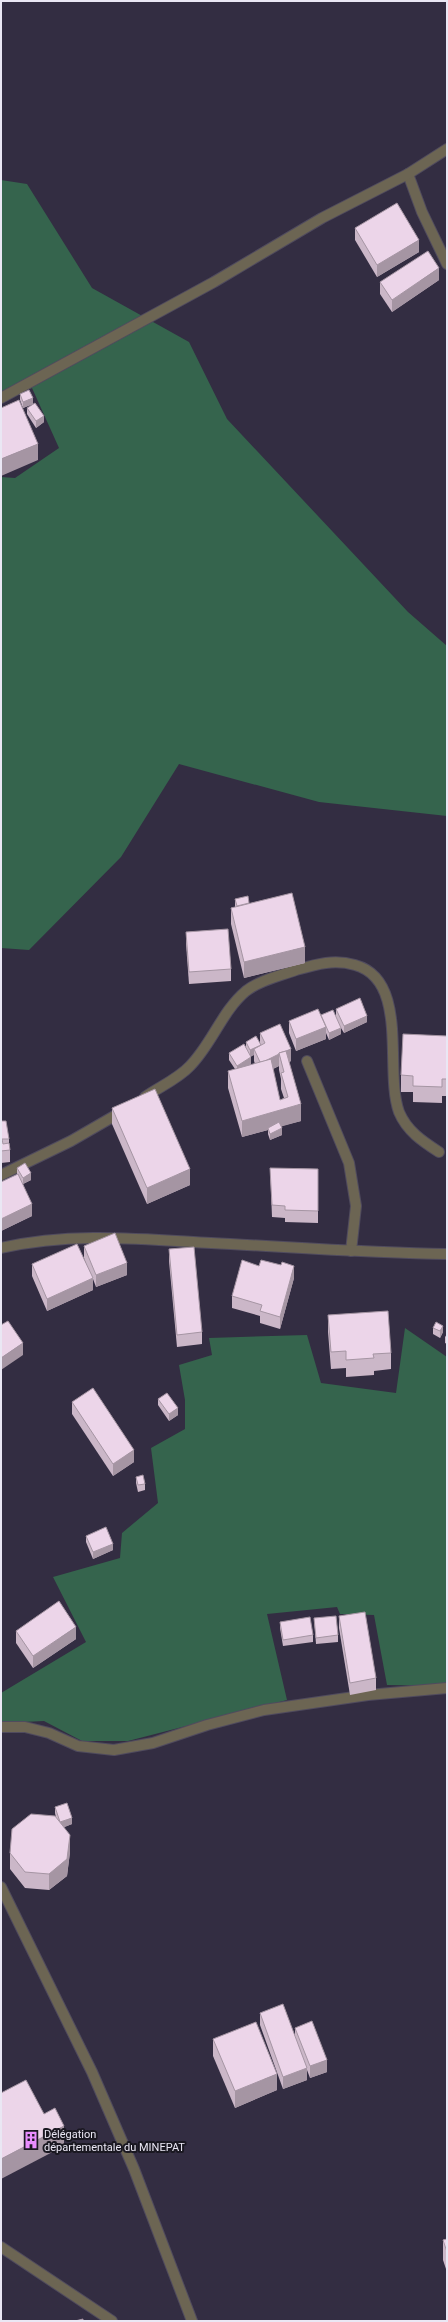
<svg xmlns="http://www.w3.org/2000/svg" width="448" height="2322" viewBox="0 0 448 2322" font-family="Roboto,sans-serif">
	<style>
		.green { fill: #35644d }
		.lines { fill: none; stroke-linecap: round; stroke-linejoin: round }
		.minor-casing { stroke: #504b5e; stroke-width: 12 }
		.minor { stroke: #6c6553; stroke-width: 10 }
		.wall { fill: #cbb7c8; fill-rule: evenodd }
		.shaded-wall { fill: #a595a3 }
		.building { fill: #ecd5e9; stroke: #a595a3 }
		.labels { text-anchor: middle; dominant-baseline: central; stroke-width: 4; stroke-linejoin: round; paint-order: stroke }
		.poi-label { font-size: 11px; fill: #eae7f4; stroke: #1a1821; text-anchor: start }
	</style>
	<rect width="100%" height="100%" fill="#332d42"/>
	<g class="green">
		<path d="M1,180L27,184L92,288L189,342L227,419L408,612L447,646V816L319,802L179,764L121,857L29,950L1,948V477L15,478L59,448L32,388L1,398Z"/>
		<path d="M405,1328L447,1357V1686L387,1685L374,1615L340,1614L337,1607L267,1614L287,1700L128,1741H82L44,1721L1,1723V1693L86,1642L53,1577L120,1558L122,1533L158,1503L151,1448L185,1429V1400L179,1365L212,1355L209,1338L307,1335L321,1383L396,1393Z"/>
	</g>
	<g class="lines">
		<g class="minor-casing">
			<g id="minor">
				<path d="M408,174L422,212L447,264"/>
				<path d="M1,398L214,282L322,218L408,174L447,149"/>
				<path d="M307,1061L349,1163L356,1206L351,1251"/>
				<path d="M145,1097C159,1087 178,1079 190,1066C212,1044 222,1011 246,991C260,980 280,976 296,970C317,964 334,959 355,965C410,980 384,1071 399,1112C407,1131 422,1141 439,1152"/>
				<path d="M1,1175L71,1141L123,1111"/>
				<path d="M1,1248C71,1232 140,1239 211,1243C290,1247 368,1253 447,1254"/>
				<path d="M1,1727H25L49,1733L78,1746L114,1750L153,1743L207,1725L264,1710L368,1695L447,1688"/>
				<path d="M1,1887L92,2072L134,2169L192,2321"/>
				<path d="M1,2247L112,2321"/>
			</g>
		</g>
		<use href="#minor" class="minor"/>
	</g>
	<g class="wall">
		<path d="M355,228L419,252L377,277L355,240Z"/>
		<path d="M439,280L392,312L380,294V282Z"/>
		<path d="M20,394L33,404L23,408L20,400Z"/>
		<path d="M27,408L44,422L36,428L27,414Z"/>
		<path d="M235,899L249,903L305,963L244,978L231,924V908L235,907Z"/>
		<path d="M186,932L231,969V981L189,984L186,944Z"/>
		<path d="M336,1009L367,1022L344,1033L341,1028V1034L329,1040L326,1033V1039L296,1051L289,1033V1021L321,1015H336Z"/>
		<path d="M260,1033L291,1061L289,1062L301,1121L281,1126L282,1135L270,1140L268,1134V1130L242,1137L228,1088V1071L235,1069L229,1060V1053L246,1048V1042L260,1044ZM254,1055V1061L255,1064L248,1066L251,1064V1056ZM279,1066V1070L281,1079V1089L284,1098L280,1100L273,1069Z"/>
		<path d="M447,1036V1096H442V1103L413,1102V1092H401V1075Z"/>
		<path d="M112,1108L190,1185L147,1204L112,1124Z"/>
		<path d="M1,1121L9,1139V1143L10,1150V1162L1,1163Z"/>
		<path d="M17,1168L31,1180L23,1184L32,1216L1,1231V1182L17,1175Z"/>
		<path d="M270,1168L318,1169V1223L285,1222V1218L272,1217Z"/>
		<path d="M84,1246L127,1275L96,1287L93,1279V1290L47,1311L32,1276V1264L90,1274L84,1258Z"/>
		<path d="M169,1249L202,1332V1344L177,1347L169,1261Z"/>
		<path d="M281,1265L294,1278L280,1329L260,1323V1316L232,1308V1296L259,1266Z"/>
		<path d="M328,1315L391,1353V1369L374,1371V1375L346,1377V1368L331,1369L328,1332Z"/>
		<path d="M433,1328L443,1332L440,1338L433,1334Z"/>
		<path d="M447,1334V1344L445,1343V1337Z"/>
		<path d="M158,1399L178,1415L169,1421L158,1405Z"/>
		<path d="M72,1402L134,1462L113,1476L72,1414Z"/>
		<path d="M136,1477L145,1484V1490L138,1492L136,1483Z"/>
		<path d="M86,1536L113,1550L93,1559L86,1542Z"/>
		<path d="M339,1616L376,1678V1690L350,1695L339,1628Z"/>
		<path d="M314,1618L338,1635V1642L316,1644Z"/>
		<path d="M280,1622L313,1635V1642L283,1646L280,1628Z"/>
		<path d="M16,1631L76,1639L33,1668L16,1643Z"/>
		<path d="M55,1807L72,1824L64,1827L70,1852L67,1876L49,1890L25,1888L10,1869V1853L56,1818L55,1813Z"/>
		<path d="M260,2013L295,2036V2028L327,2072L310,2078L307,2070V2080L283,2089L260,2025Z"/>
		<path d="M213,2039L277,2090L235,2108L213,2056Z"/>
		<path d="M447,2239V2272L443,2260V2240Z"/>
	</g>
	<g class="shaded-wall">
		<path d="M419,240V252L377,277V265Z"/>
		<path d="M439,268V280L392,312V300Z"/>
		<path d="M33,398V404L23,408V402Z"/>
		<path d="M44,416V422L36,428V421Z"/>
		<path d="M38,444V460L1,476V459Z"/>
		<path d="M305,947V963L244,978V962Z"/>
		<path d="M367,1016V1022L344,1033V1026Z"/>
		<path d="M326,1027V1039L296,1051V1039Z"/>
		<path d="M341,1028V1034L329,1040V1033Z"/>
		<path d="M261,1045L254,1049V1055L250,1057V1050Z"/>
		<path d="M291,1049V1061L282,1065L279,1054Z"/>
		<path d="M279,1054V1066L260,1075V1063Z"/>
		<path d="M251,1057V1064L237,1072V1066Z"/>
		<path d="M301,1104V1121L269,1130L268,1128V1130L242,1137V1121Z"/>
		<path d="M282,1128V1135L270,1140V1134Z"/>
		<path d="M190,1169V1185L147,1204V1188Z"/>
		<path d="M31,1173V1180L23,1184V1178Z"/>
		<path d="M32,1204V1216L1,1231V1219Z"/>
		<path d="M127,1263V1275L96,1287V1275Z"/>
		<path d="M294,1266V1278L280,1329V1317Z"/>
		<path d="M93,1278V1290L47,1311V1299Z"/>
		<path d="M443,1326V1332L440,1338V1331Z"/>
		<path d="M23,1343V1355L1,1370V1358Z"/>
		<path d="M178,1408V1415L169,1421V1414Z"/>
		<path d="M134,1450V1462L113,1476V1464Z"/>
		<path d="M113,1544V1550L93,1559V1552Z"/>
		<path d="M76,1627V1639L33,1668V1656Z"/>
		<path d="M72,1818V1824L60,1829V1822Z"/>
		<path d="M70,1835V1852L67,1876L49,1890V1874Z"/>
		<path d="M2,1964V1976L1,1977V1965Z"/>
		<path d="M327,2060V2072L310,2078V2066Z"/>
		<path d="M307,2068V2080L283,2089V2077Z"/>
		<path d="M277,2074V2090L235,2108V2091Z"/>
		<path d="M64,2126V2146L1,2179V2159Z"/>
	</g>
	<g class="building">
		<path d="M397,203L419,240L377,265L355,228Z"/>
		<path d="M428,251L439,268L392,300L380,282Z"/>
		<path d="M29,390L33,398L23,402L20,394Z"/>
		<path d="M19,400L38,444L1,459V408Z"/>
		<path d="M35,403L44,416L36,421L27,408Z"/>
		<path d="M292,893L305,947L244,962L231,908Z"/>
		<path d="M248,896L249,903L237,906L235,899Z"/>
		<path d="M228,929L231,969L189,972L186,932Z"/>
		<path d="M360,998L367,1016L344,1026L336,1009Z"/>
		<path d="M318,1009L326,1027L296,1039L289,1021Z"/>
		<path d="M333,1010L341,1028L329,1033L321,1015Z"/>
		<path d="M280,1024L291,1049L286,1051L279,1053V1054L265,1061L260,1062L254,1049L265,1043L260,1033Z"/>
		<path d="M403,1034L447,1036V1079H442V1087L413,1086V1076L401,1075Z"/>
		<path d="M256,1036L261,1045L250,1050L246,1042Z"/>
		<path d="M244,1044L251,1057L237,1066L229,1053Z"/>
		<path d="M286,1051L301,1104L242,1121L228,1071L271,1059L280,1100L288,1097L281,1073L284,1072L279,1053Z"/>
		<path d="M155,1089L190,1169L147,1188L112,1108Z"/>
		<path d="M1,1121H6L9,1139H2L3,1144L9,1143L10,1150L1,1151Z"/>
		<path d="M279,1122L282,1128L270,1134L268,1128Z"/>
		<path d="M25,1163L31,1173L23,1178L17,1168Z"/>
		<path d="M270,1168L318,1169V1211L285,1210V1206L272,1205Z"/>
		<path d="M18,1174L32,1204L1,1219V1182Z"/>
		<path d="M115,1233L127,1263L96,1275L84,1246Z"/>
		<path d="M77,1244L93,1278L47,1299L32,1264Z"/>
		<path d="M194,1247L202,1332L177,1335L169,1249Z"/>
		<path d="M242,1260L259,1266L261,1260L281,1265L282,1262L294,1266L280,1317L260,1311L262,1305L232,1296Z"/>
		<path d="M388,1311L391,1353L373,1354L374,1358L346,1360V1351L331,1352L328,1315Z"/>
		<path d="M8,1321L23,1343L1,1358V1325Z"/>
		<path d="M436,1322L443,1326L440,1331L433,1328Z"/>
		<path d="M93,1388L134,1450L113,1464L72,1402Z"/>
		<path d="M167,1393L178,1408L169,1414L158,1399Z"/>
		<path d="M143,1475L145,1484L138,1485L136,1477Z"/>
		<path d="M106,1527L113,1544L93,1552L86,1536Z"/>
		<path d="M59,1601L76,1627L33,1656L16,1631Z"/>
		<path d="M365,1612L376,1678L350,1683L339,1616Z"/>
		<path d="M336,1616L338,1635L316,1638L314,1618Z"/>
		<path d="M310,1617L313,1635L283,1640L280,1622Z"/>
		<path d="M67,1803L72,1818L60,1822L55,1807Z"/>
		<path d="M31,1814L55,1816L70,1835L67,1859L49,1874L25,1872L10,1853L12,1829Z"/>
		<path d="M283,2004L307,2068L283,2077L260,2013Z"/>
		<path d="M312,2021L327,2060L310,2066L295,2028Z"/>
		<path d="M256,2022L277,2074L235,2091L213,2039Z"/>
		<path d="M26,2080L44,2114L55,2108L64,2126L1,2159V2093Z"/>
		<path d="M447,2239V2252L443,2240Z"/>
		<path d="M83,2319V2321H75Z"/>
	</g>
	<defs>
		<g id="building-bare" transform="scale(1.38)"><path d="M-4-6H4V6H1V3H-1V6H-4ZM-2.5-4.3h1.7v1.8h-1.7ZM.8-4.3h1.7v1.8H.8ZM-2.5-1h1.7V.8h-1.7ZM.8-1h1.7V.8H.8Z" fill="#e98dfe" stroke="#1a1821" stroke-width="2.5" paint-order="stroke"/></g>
	</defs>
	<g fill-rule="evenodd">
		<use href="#building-bare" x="31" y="2140"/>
	</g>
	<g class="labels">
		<g class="poi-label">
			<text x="44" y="2134">Délégation<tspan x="44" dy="13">départementale du MINEPAT</tspan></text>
		</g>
	</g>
	<rect width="448" height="2322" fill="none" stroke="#eae7f4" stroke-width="4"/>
</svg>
